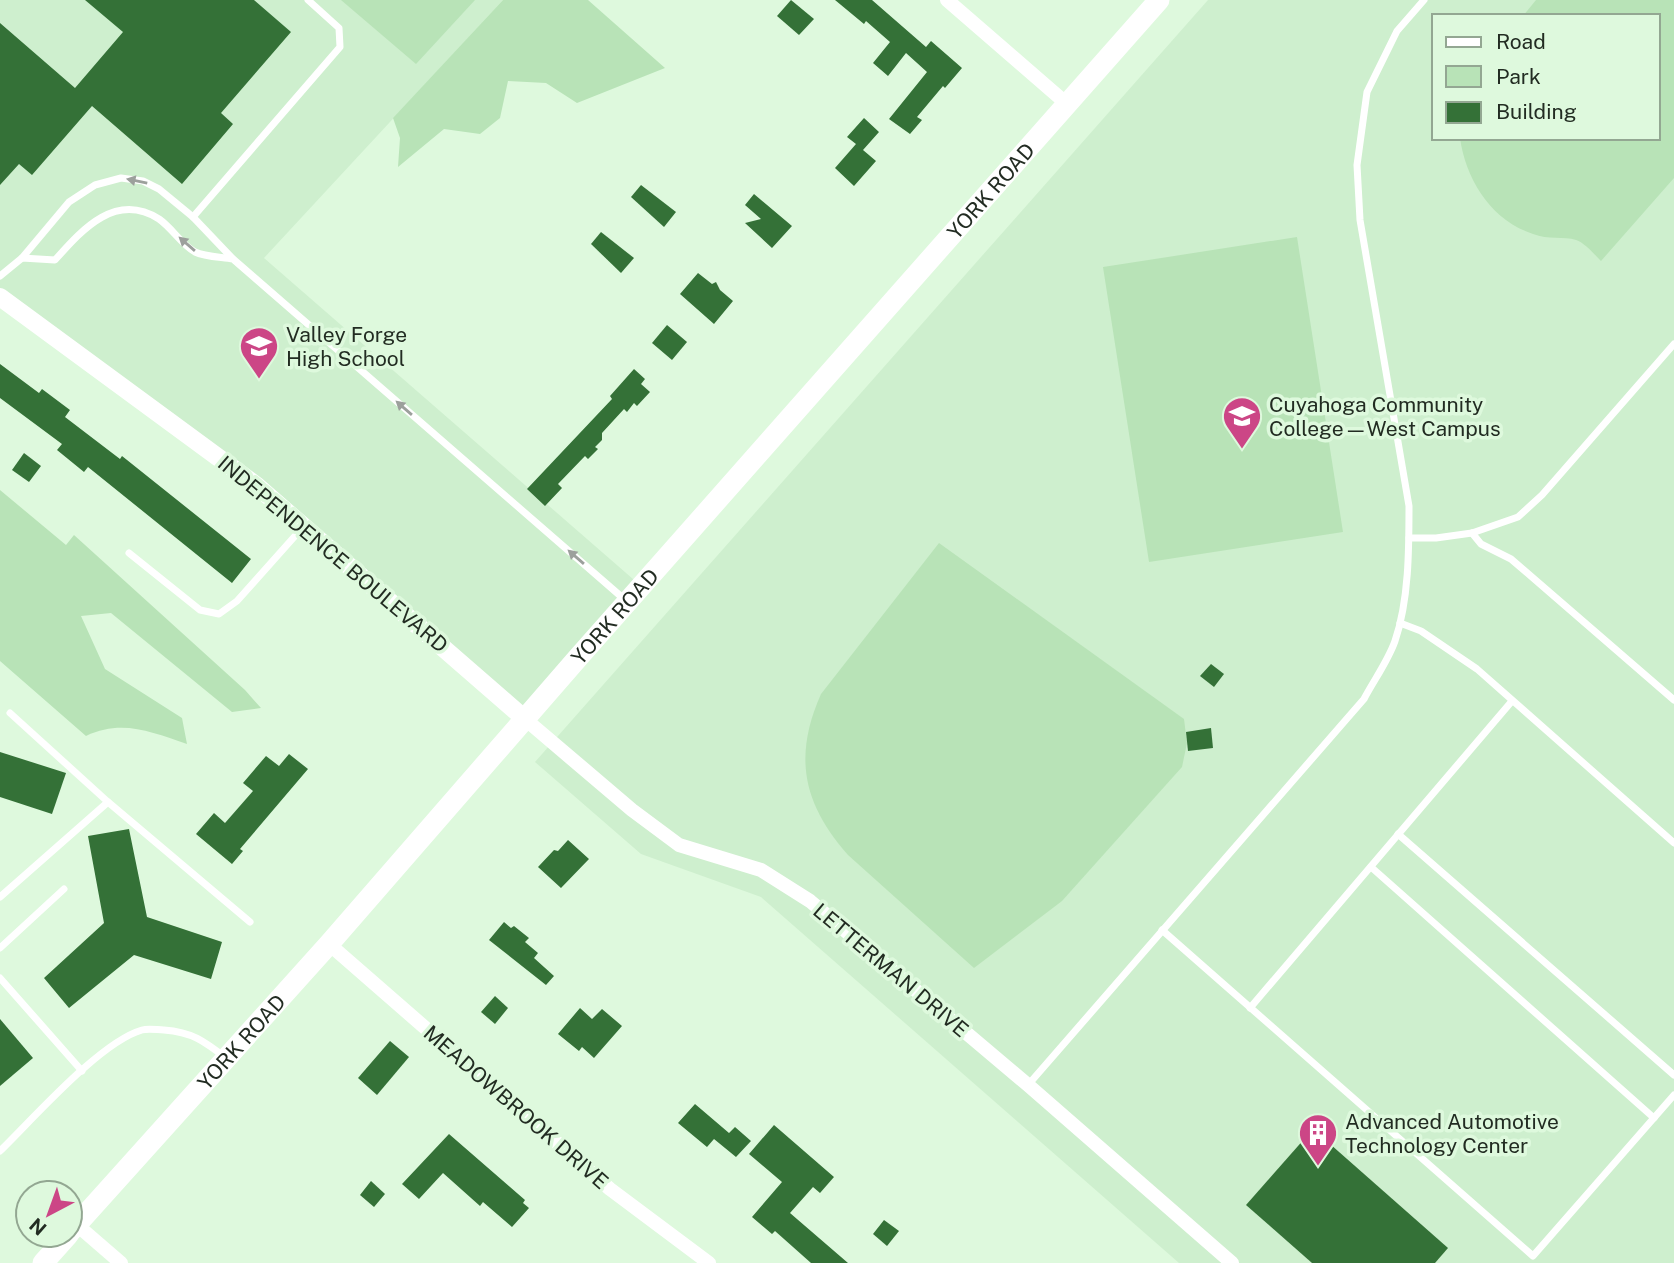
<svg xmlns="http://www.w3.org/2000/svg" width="1674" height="1263" viewBox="0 0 1674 1263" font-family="'Public Sans',sans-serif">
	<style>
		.built { fill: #ceefce; fill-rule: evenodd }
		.green { fill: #b8e3b7 }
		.building { fill: #347137 }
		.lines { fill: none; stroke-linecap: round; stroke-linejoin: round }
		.service { stroke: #fff; stroke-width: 7 }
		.minor { stroke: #fff; stroke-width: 14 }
		.tertiary { stroke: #fff; stroke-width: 18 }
		.secondary { stroke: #fff; stroke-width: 21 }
		.oneway { fill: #9ca09c }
		.labels { text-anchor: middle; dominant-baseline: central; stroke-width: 7; stroke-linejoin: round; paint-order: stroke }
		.street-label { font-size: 21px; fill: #222c22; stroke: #def9dd }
		.poi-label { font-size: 21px; fill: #222c22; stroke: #def9dd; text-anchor: start }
	</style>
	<rect width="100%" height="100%" fill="#def9dd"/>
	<g class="built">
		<path d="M0,0H503L264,258L641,586L525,719L257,486L0,297Z"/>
		<path d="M1208,0H1674V1263H1179L761,897L641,854L535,762ZM1434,16H1658V138H1434Z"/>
	</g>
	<g class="green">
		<path d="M341,0H475L416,64Z"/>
		<path d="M503,0H588L665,68L577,103L546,83L508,81L500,118L480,134L444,129L398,167L400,138L393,118Z"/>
		<path d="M1536,0H1674V178L1601,261C1595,255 1585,243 1576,240C1564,236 1548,240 1533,234C1491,220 1466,180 1460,138H1658V16H1523Z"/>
		<path d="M1297,237L1343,532L1149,562L1103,267Z"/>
		<path d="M0,490L66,545L74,535L245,690L261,708L232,712L111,613L81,616L105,669L182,718L187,744C151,732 122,719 86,736L0,661Z"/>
		<path d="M939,543L1184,719L1187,743L1182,767L1062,901L974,968L848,855C803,804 793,757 821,694Z"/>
	</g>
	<g class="building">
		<path d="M85,0H254L291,32L221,113L233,124L182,184L92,106L32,175L19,164L0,185V23L75,88L123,32Z"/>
		<path d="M791,0L814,19L799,35L777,16Z"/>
		<path d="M835,0H872L926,47L931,41L962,68L945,88L943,86L917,117L922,120L910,134L889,119L927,72L906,53L888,76L873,63L890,42L866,21L864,24Z"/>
		<path d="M864,118L879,132L863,150L876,161L854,186L835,168L856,144L847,137Z"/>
		<path d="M641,185L676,212L664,227L631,197Z"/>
		<path d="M754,194L792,226L772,248L745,223L761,219L745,205Z"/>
		<path d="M601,232L634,258L621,273L591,244Z"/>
		<path d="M698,273L712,284L716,282L720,290L733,301L714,324L680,294Z"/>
		<path d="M667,325L687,342L672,360L652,343Z"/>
		<path d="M0,364L39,393L42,389L70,410L65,417L120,459L122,456L251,559L232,583L88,467L84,472L57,450L62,444L0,398Z"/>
		<path d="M634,369L645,379L641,384L650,392L637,406L634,403L627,412L624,409L602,433V440L595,447L598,449L588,459L585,456L558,484L562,488L545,506L527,489L612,399L610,396Z"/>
		<path d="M24,453L41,466L29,482L12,470Z"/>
		<path d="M1211,664L1224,674L1214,687L1200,676Z"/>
		<path d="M1211,728L1213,748L1188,751L1186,732Z"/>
		<path d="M0,752L66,773L52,814L0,797Z"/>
		<path d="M289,754L308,769L240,849L243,851L232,864L196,834L214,813L225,823L253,791L243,783L266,756L279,766Z"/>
		<path d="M129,829L147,917L222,942L211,979L134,955L69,1008L44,978L104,923L88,836Z"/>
		<path d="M568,840L589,859L561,888L538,867L554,850L558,851Z"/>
		<path d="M504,922L511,928L514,926L529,938L525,942L538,953L534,958L554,976L546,985L489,940Z"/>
		<path d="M495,996L508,1008L495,1024L481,1012Z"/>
		<path d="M580,1008L592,1019L602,1009L622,1026L594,1058L582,1047L579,1051L558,1034Z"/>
		<path d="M0,1019L33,1058L0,1086Z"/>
		<path d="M390,1041L409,1057L377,1095L358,1078Z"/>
		<path d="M695,1104L729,1133L735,1127L751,1141L736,1157L714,1139L707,1147L678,1123Z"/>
		<path d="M774,1125L834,1177L820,1193L813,1187L790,1213L848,1263H811L775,1231L772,1234L752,1217L782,1182L749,1154Z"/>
		<path d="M1313,1129L1448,1248L1435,1263H1312L1246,1205Z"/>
		<path d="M449,1134L525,1200L523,1203L529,1208L512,1227L483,1202L480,1206L443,1173L419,1199L402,1184Z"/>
		<path d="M371,1181L385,1194L374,1207L360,1195Z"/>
		<path d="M884,1220L899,1231L887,1246L873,1234Z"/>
	</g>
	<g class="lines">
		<g class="service">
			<path d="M193,217L340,47L339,28L308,0"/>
			<path d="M22,258L69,202L95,185L121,178L143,181L159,189L193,217L232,258"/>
			<path d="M0,276L22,258L55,260C81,231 115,191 159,219C172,228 181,244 195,252C205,257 222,257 233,259L624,599"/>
			<path d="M1472,533L1481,544L1511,559L1674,700"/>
			<path d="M1409,538H1436L1472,533L1518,517L1542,495L1674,344"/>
			<path d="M129,553L200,610L219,614L237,601L303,527"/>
			<path d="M1400,623L1421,631L1477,669L1674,843"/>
			<path d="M10,713L108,802"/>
			<path d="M1398,834L1674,1075"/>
			<path d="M1371,867L1654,1118"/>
			<path d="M0,897L108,802L250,922"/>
			<path d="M1162,930L1533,1256L1674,1095"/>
			<path d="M0,948L64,889"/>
			<path d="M0,978L82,1071"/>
			<path d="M1250,1008L1512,701"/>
			<path d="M1028,1085L1364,699C1374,680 1388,661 1395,641C1409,600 1409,549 1409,506L1360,220L1357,165L1367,92L1397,31L1424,0"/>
			<path d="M0,1151C33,1119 100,1042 142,1030C149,1028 157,1030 164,1030C192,1032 204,1041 226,1058"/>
		</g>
		<g class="minor">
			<path d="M947,0L1067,104"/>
			<path d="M525,719L632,810L679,845L761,870L810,901L1028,1085L1232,1263"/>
			<path d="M329,944L610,1189L709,1263"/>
			<path d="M77,1225L121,1263"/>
		</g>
		<path class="tertiary" d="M0,297L257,486L525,719"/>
		<g class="secondary">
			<path id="s1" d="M70,1232L329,944L576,660L1159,0"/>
			<path d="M43,1263L68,1235"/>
		</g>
	</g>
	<defs><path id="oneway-solid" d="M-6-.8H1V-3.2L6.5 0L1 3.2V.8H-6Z" transform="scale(1.75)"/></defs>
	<g class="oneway">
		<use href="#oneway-solid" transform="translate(137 181) rotate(-168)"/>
		<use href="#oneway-solid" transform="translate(187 244) rotate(-139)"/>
		<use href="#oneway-solid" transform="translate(404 408) rotate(-139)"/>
		<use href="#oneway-solid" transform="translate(576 557) rotate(-139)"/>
	</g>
	<defs>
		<g id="school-pin" transform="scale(2.0125)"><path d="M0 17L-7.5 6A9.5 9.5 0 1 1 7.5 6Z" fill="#cc4686" stroke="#def9dd"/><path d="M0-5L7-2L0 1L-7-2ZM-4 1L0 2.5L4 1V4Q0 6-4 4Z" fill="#fff"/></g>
		<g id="university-pin" transform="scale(2.0125)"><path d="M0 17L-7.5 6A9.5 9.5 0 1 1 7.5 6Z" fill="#cc4686" stroke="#def9dd"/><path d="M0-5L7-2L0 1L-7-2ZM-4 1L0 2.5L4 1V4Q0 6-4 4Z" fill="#fff"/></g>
		<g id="building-pin" transform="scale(2.0125)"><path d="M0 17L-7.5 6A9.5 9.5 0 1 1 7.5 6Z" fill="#cc4686" stroke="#def9dd"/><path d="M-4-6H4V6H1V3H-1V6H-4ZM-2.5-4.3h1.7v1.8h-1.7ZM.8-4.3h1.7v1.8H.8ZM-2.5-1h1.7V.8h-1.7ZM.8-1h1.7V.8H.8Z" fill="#fff"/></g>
	</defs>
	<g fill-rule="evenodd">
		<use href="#school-pin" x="259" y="346"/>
		<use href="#university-pin" x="1242" y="416"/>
		<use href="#building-pin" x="1318" y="1133"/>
	</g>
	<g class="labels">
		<g class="street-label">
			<text stroke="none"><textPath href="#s1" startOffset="1390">YORK ROAD</textPath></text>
			<text transform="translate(333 554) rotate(40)">INDEPENDENCE BOULEVARD</text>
			<text stroke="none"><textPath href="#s1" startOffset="822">YORK ROAD</textPath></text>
			<text transform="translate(891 970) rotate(40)">LETTERMAN DRIVE</text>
			<text stroke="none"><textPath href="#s1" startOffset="256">YORK ROAD</textPath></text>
			<text transform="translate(516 1107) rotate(41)">MEADOWBROOK DRIVE</text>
		</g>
		<g class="poi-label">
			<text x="286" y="334">Valley Forge<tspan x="286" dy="24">High School</tspan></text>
			<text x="1269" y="404">Cuyahoga Community<tspan x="1269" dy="24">College—West Campus</tspan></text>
			<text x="1345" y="1121">Advanced Automotive<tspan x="1345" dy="24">Technology Center</tspan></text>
		</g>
	</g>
	<rect x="1432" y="14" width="228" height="126" fill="#def9dd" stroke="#93a792" stroke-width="2"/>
	<rect x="1446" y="37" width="35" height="10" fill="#ffffff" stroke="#93a792" stroke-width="2"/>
	<text x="1496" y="49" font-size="21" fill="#222c22">Road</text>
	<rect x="1446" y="66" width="35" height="21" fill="#b8e3b7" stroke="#93a792" stroke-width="2"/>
	<text x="1496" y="84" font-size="21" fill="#222c22">Park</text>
	<rect x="1446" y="102" width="35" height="21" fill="#347137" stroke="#93a792" stroke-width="2"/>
	<text x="1496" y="119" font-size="21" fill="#222c22">Building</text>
	<g transform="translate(49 1214) rotate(221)"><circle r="33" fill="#def9dd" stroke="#93a792" stroke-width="2"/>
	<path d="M0-5L12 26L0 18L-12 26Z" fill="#cc4686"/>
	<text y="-10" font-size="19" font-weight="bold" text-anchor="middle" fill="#222c22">N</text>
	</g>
</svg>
